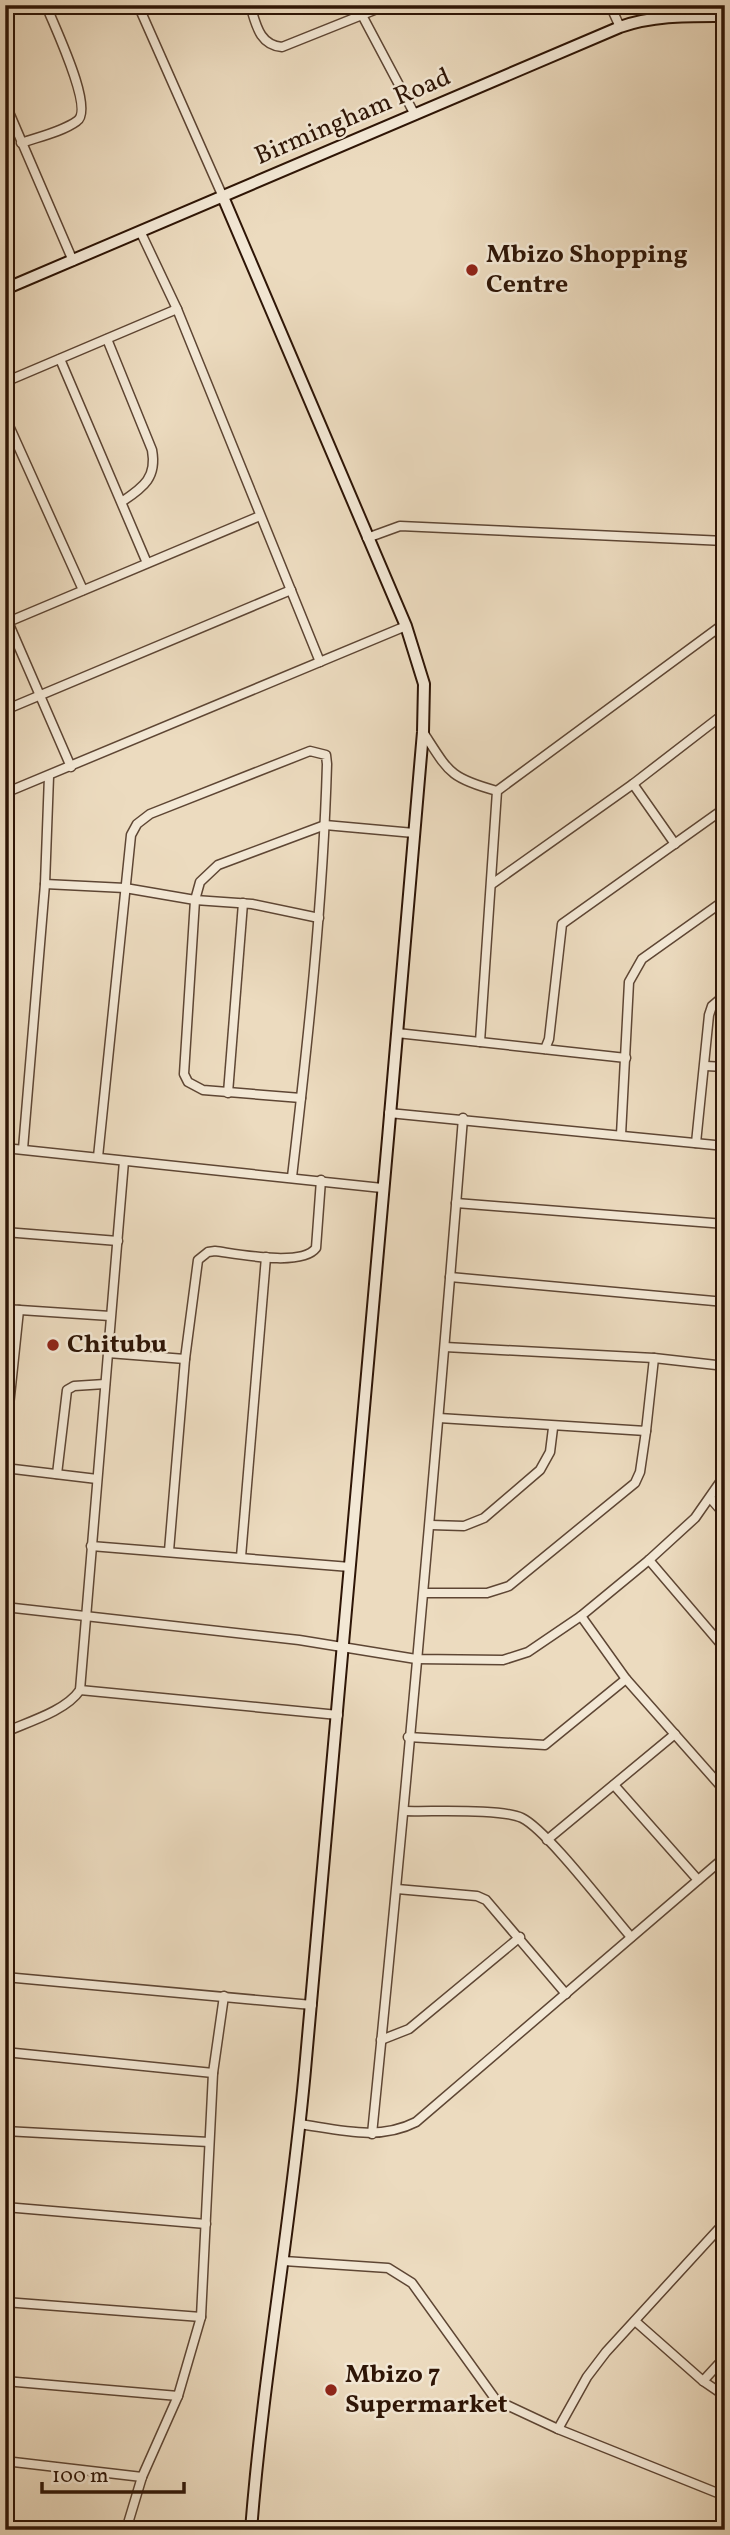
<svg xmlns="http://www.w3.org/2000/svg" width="730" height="2535" viewBox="0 0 730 2535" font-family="Vollkorn,serif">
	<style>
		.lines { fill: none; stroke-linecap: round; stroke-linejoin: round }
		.street-casing { stroke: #5e4634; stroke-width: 11 }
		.secondary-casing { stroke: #2e1506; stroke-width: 14 }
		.street { stroke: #f3e8d5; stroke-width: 8 }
		.secondary { stroke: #f3e8d5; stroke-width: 10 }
		.poi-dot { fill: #8f2418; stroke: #f3e8d5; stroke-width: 2.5 }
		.labels { text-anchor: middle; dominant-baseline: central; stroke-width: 5; stroke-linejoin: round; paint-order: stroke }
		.street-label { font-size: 26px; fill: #2e1506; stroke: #f3e8d5 }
		.poi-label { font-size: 26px; font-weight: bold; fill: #2e1506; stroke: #f3e8d5; text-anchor: start }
	</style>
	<rect width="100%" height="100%" fill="#ecdbbf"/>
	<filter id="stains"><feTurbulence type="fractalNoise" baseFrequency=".00286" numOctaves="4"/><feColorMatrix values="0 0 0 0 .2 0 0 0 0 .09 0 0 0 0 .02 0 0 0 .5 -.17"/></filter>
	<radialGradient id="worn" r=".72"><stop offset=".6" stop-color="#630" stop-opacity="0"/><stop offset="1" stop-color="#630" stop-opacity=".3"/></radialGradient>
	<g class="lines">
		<g class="street-casing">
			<g id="street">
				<path d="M138,5L223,197"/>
				<path d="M250,5C256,24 259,45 282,47L387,5"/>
				<path d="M610,5L620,27"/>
				<path d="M363,17L415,115"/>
				<path d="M5,103L73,261"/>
				<path d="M21,143C38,137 62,132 77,121C95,109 53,24 46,5"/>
				<path d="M141,233L177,309L320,662"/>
				<path d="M107,339L152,450C157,477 144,487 123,501"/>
				<path d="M60,359L147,563"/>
				<path d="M5,382L177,309"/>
				<path d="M5,417L83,590"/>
				<path d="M367,538L400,526L725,541"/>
				<path d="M5,615L71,767"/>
				<path d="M8,622L260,516"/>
				<path d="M5,710L291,590"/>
				<path d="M423,732C449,772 449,778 497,791"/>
				<path d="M633,784L675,844"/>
				<path d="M5,793L406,626"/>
				<path d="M45,884L125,888L195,900L252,904L319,918"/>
				<path d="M492,884L633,784L725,713"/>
				<path d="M397,1033L626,1058"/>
				<path d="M480,1042L497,791L725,623"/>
				<path d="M545,1049L549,1039L562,924L725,808"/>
				<path d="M706,1066L725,1067"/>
				<path d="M228,1093L243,903"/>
				<path d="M301,1098L203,1090L188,1082L184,1074L195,900L200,882L218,865L325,825L414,833"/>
				<path d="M389,1113L725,1146"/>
				<path d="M621,1135L629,982L642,959L725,900"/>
				<path d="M696,1143L709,1015L712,1006L725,995"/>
				<path d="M5,1148L382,1188"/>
				<path d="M23,1149L45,884L49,776"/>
				<path d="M98,1157L131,835L137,824L150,814L310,751L326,755L327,764C323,902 308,1040 292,1177"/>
				<path d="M456,1203L725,1224"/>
				<path d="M5,1232L118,1241"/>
				<path d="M450,1277L725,1302"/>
				<path d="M5,1309L110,1316"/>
				<path d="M445,1347L654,1358L725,1366"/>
				<path d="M108,1353L185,1359"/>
				<path d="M439,1418L646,1431L654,1358"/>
				<path d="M5,1444L19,1310"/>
				<path d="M5,1468L97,1479"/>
				<path d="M57,1474L67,1390L74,1386L105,1384"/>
				<path d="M711,1499L725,1515"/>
				<path d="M431,1525L464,1526L484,1518L540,1470L550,1452L553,1428"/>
				<path d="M91,1546L350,1567"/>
				<path d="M169,1551L185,1359L198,1260L208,1252L215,1251C238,1254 302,1267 316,1248L321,1180"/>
				<path d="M241,1557L266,1257"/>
				<path d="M649,1560L725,1649"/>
				<path d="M425,1593H487L509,1586L635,1483L640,1472L646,1431"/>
				<path d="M5,1607L299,1640L416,1659L503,1660L528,1652L581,1616L649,1560L695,1518L725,1475"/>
				<path d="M581,1616L626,1679L725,1791"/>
				<path d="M80,1690L338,1715"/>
				<path d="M5,1732C28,1722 66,1711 80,1690L124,1161"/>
				<path d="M408,1737L545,1745L626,1679"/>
				<path d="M614,1785L698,1880"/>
				<path d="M405,1811C431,1812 501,1808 522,1818C547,1830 609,1912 631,1937"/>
				<path d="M547,1840L675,1734"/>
				<path d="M397,1889L477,1896L486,1900L566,1994"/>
				<path d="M5,1977L312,2005"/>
				<path d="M381,2040L409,2029L520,1937"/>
				<path d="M5,2052L213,2073"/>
				<path d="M300,2124C340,2130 379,2141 416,2122L725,1857"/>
				<path d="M5,2131L209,2142"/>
				<path d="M372,2134C406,1796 436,1457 463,1118"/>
				<path d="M5,2207L206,2224"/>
				<path d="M284,2261L388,2268L412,2283L496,2400L558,2429L725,2496"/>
				<path d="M5,2302L201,2317"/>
				<path d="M635,2321L703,2381L725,2396"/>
				<path d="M5,2381L178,2396"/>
				<path d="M703,2381L725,2357"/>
				<path d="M558,2429L587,2377L606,2352L725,2222"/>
				<path d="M5,2461L142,2477"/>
				<path d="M126,2530L142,2477L178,2396L201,2317L213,2073L224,1996"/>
			</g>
		</g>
		<g class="secondary-casing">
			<g id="secondary">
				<path d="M223,197L406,626L424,684L423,732C384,1178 348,1624 305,2070C291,2224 263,2376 251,2530"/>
				<path d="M5,289L620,27C654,15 689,16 725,16"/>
			</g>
		</g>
		<use href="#street" class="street"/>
		<use href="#secondary" class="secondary"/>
	</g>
	<g class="poi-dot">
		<circle cx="472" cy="270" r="7"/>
		<circle cx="53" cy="1345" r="7"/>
		<circle cx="331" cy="2390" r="7"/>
	</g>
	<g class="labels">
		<g class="street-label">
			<text transform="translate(353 117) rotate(-23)">Birmingham Road</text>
		</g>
		<g class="poi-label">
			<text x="486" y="255">Mbizo Shopping<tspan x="486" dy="30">Centre</tspan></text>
			<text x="67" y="1345">Chitubu</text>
			<text x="345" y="2375">Mbizo 7<tspan x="345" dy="30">Supermarket</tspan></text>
		</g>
	</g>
	<rect width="730" height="2535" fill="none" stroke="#ecdbbf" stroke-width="28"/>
	<rect x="7" y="7" width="716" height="2521" fill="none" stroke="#2e1506" stroke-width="3.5"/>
	<rect x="14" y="14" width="702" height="2507" fill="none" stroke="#2e1506" stroke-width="2"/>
	<path d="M42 2482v10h142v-10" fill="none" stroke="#2e1506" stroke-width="3.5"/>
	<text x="52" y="2482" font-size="21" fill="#2e1506" stroke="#f3e8d5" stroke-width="5" paint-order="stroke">100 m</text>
	<rect width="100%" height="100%" filter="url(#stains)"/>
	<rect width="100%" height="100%" fill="url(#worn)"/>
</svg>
